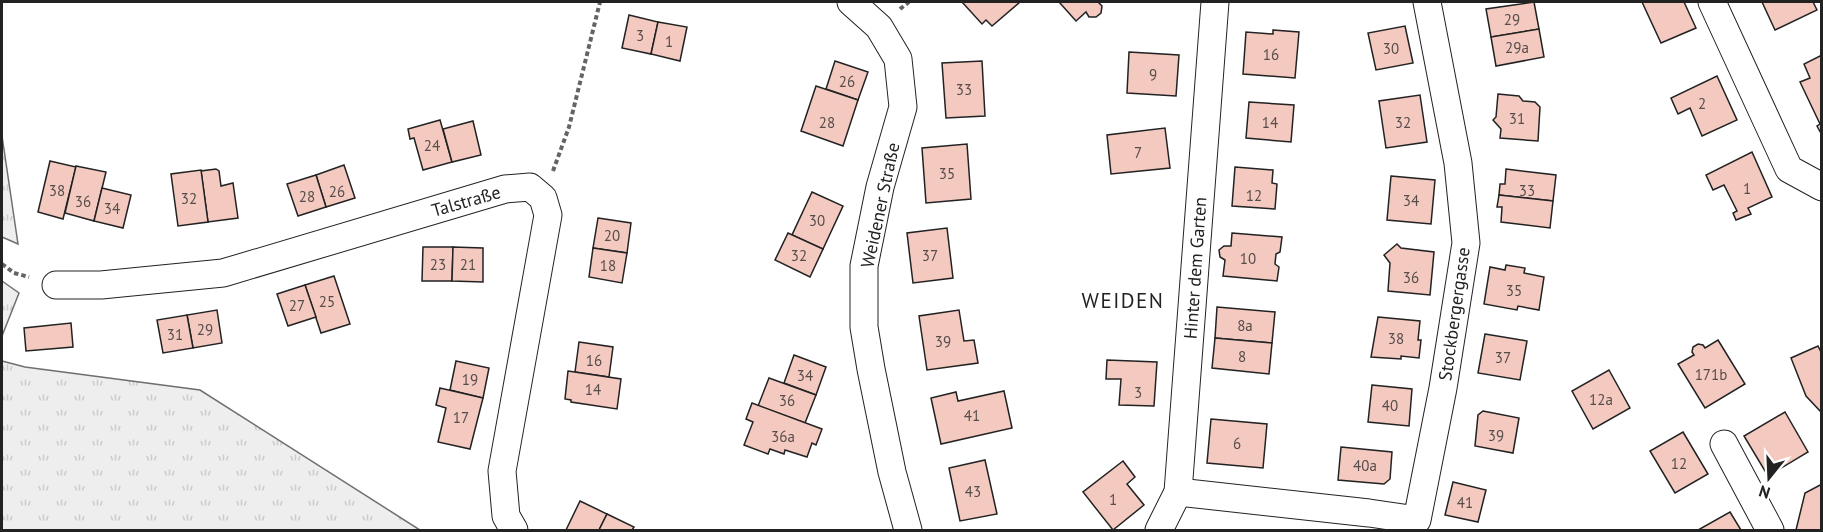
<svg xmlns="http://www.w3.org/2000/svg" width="1823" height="532" viewBox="0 0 1823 532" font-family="'PT Sans',sans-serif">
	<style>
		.grass { fill: url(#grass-tufts); stroke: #6f6f6f; stroke-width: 1.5 }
		.building { fill: #f3c9c0; stroke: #222; stroke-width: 1.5 }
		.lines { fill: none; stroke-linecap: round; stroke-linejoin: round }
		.minor-casing { stroke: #222; stroke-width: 29 }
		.path { stroke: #646464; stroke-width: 4; stroke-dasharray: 4.5 3; stroke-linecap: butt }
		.minor { stroke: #fff; stroke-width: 27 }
		.labels { text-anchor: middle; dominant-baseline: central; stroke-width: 4.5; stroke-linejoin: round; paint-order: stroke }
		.number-label { font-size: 15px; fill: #564c4a }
		.street-label { font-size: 18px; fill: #222; stroke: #fff }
		.quarter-label { font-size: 21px; letter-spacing: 1.5px; fill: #222; stroke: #fff }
	</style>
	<defs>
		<pattern id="grass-tufts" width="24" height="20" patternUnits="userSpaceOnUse" patternTransform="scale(1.5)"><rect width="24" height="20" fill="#eee"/><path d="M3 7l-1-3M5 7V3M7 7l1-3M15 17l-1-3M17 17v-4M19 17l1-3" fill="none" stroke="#ccc"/></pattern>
	</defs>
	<rect width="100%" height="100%" fill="#fff"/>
	<g class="grass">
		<path d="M2,136L18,244L2,237Z"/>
		<path d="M2,281L19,293L2,336Z"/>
		<path d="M2,361L25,367L200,390L420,530H2Z"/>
	</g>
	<g class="building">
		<path d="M962,2H1020L992,26L986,20L982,24Z"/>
		<path d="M1059,2H1098L1102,6L1101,13L1096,17H1089L1086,12L1076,21Z"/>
		<path d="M1534,2L1539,29L1491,37L1486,9Z"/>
		<path d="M1642,2H1684L1696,28L1661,43Z"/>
		<path d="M1762,2H1813L1817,10L1775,30Z"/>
		<path d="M629,15L658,22L651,54L622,48Z"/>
		<path d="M658,22L687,27L680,61L651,54Z"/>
		<path d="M1405,26L1413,63L1376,70L1368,33Z"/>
		<path d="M1539,29L1544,57L1496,66L1491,37Z"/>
		<path d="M1273,30L1299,32L1295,78L1243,74L1246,32L1273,34Z"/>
		<path d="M1129,52L1179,55L1176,96L1127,93Z"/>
		<path d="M1822,55V135L1817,126L1820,124L1800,82L1810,78L1804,64Z"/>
		<path d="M835,61L868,72L858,100L826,89Z"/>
		<path d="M982,61L985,116L946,118L942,63Z"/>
		<path d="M1717,76L1737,120L1702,136L1690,108L1678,114L1671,98Z"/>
		<path d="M816,86L858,100L843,146L801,131Z"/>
		<path d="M1498,94L1519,96L1523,101L1535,102L1540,107L1538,141L1500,138L1501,129L1493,120L1496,117Z"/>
		<path d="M1420,95L1427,142L1386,148L1379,101Z"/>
		<path d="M1249,102L1294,105L1291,142L1246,138Z"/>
		<path d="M440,120L452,162L423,170L414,138L410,139L408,129Z"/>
		<path d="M473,121L481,155L452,162L443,129Z"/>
		<path d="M1165,128L1170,168L1111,174L1107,135Z"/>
		<path d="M967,144L971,199L926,203L922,148Z"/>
		<path d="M1752,152L1772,197L1748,208L1751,214L1736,220L1733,213L1737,211L1724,185L1713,190L1706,175Z"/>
		<path d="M50,161L76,167L63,219L38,212Z"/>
		<path d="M344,165L355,198L326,207L316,175Z"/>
		<path d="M76,166L106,172L94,221L65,213Z"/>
		<path d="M1235,167L1273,170L1272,183L1277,184L1275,209L1232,206Z"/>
		<path d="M216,169L219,171L221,186L233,183L238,218L208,222L201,171Z"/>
		<path d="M1506,169L1556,175L1553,201L1499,195L1500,184H1505Z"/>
		<path d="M201,170L208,222L178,226L171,174Z"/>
		<path d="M316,175L326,207L298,216L287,184Z"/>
		<path d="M1391,176L1435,180L1431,224L1387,220Z"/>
		<path d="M102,188L131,195L123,228L94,221Z"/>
		<path d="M812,192L843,206L823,249L792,235Z"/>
		<path d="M1499,195L1553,201L1550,228L1501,222L1502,207H1497Z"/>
		<path d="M598,218L631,223L627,253L593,248Z"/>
		<path d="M947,228L953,278L913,283L907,233Z"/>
		<path d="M788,233L823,249L810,277L775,260Z"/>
		<path d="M1232,233L1282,237L1280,252L1276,254L1275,264L1279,267L1277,281L1223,276L1225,260L1220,257L1219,250L1224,246H1231Z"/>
		<path d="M1397,244L1401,248L1434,252L1430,295L1388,291L1390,263L1384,255Z"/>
		<path d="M423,247H453L452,281H422Z"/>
		<path d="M453,247L483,248V282L452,281Z"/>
		<path d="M593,248L627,253L622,283L589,277Z"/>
		<path d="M1506,265L1525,268L1524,273L1544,277L1539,310L1518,306L1517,310L1484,304L1490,267L1505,270Z"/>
		<path d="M334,276L350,324L321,333L305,285Z"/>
		<path d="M305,285L316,317L288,326L277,294Z"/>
		<path d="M1217,307L1275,312L1272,343L1215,338Z"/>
		<path d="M217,310L222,343L193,348L187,315Z"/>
		<path d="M959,310L964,341L974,340L978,363L927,370L919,316Z"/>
		<path d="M187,315L193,348L163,353L157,320Z"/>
		<path d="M1378,317L1420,321L1418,340H1421L1419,358L1401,356V359L1371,357Z"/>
		<path d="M71,323L73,347L26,351L24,328Z"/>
		<path d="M1485,334L1527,341L1520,380L1478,373Z"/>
		<path d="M1215,338L1272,343L1269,374L1212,368Z"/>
		<path d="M1718,340L1745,384L1705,408L1678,364L1694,355L1692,352L1693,347L1698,344L1703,345L1705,348Z"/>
		<path d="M579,342L613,347L609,377L575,372Z"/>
		<path d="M1818,346L1822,354V413L1806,396L1791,358Z"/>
		<path d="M794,355L826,367L816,395L784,383Z"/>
		<path d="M1107,360L1157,362L1154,406L1119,405L1121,379H1106Z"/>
		<path d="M456,361L489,368L483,398L450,390Z"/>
		<path d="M1609,370L1630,408L1593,429L1572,391Z"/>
		<path d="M568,371L621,379L617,409L571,402V400L565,399Z"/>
		<path d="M769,378L816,395L805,423L758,406Z"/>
		<path d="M1372,385L1412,389L1409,426L1368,422Z"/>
		<path d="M440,388L483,398L470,449L438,442L446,408L436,405Z"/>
		<path d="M1004,391L1012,428L941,444L931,398L956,392L958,401Z"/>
		<path d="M752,403L822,429L816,445L812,443L807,457L785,450L784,454L770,449L768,454L744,445L753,422L746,419Z"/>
		<path d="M1483,411L1519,418L1513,453L1475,446L1478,415Z"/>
		<path d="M1785,412L1808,452L1768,476L1744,436Z"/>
		<path d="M1211,419L1267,424L1263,468L1207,463Z"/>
		<path d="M1683,432L1708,474L1675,493L1650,451Z"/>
		<path d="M1341,447L1392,452L1390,479L1384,484L1338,480Z"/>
		<path d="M985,460L997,514L960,521L949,468Z"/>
		<path d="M1123,461L1135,477L1127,484L1144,505L1113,530L1083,492Z"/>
		<path d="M1453,482L1486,490L1478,522L1445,515Z"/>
		<path d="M1822,484V530H1796L1805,493Z"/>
		<path d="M580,501L607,514L599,530H566Z"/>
		<path d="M1730,512L1741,530H1698Z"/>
		<path d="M607,514L634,527L632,530H599Z"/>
	</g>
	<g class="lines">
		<g class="minor-casing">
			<g id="minor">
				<path d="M851,2L879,27L898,59L903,107L880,187L864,266V327L871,369L892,472L908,530"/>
				<path d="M1712,2L1789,169L1822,187"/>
				<path d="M56,285H101L223,273L505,189L530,187L543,198L548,215L502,471L506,516L514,530"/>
				<path d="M1724,444L1770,530"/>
				<path d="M1178,492L1369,513L1417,520L1443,388L1466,243L1458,163L1427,2"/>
				<path d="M1159,530L1178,492L1215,2"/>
			</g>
		</g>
		<g class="path">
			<path d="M900,9L909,2"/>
			<path d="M553,171L569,127L600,2"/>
			<path d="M2,264L14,273L29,277"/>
		</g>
		<use href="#minor" class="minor"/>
	</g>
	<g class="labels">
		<g class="number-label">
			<text x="1512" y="19">29</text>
			<text x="640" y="35">3</text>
			<text x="669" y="41">1</text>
			<text x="1517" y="47">29a</text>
			<text x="1391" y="48">30</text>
			<text x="1271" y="54">16</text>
			<text x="1153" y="74">9</text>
			<text x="847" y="81">26</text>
			<text x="964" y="89">33</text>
			<text x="1702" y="103">2</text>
			<text x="1517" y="118">31</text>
			<text x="827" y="122">28</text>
			<text x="1270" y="122">14</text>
			<text x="1403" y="122">32</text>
			<text x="432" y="145">24</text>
			<text x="1138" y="152">7</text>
			<text x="947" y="173">35</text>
			<text x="1747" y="188">1</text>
			<text x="57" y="190">38</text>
			<text x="1527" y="190">33</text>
			<text x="337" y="191">26</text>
			<text x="1254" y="195">12</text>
			<text x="307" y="196">28</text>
			<text x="189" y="198">32</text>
			<text x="1411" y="200">34</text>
			<text x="83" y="201">36</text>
			<text x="112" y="208">34</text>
			<text x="817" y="220">30</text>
			<text x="612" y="235">20</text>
			<text x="799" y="255">32</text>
			<text x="930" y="255">37</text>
			<text x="1248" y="258">10</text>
			<text x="438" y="264">23</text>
			<text x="468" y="264">21</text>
			<text x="608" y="265">18</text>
			<text x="1411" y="277">36</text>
			<text x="1514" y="290">35</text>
			<text x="327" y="301">25</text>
			<text x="297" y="305">27</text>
			<text x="1245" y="325">8a</text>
			<text x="205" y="329">29</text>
			<text x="175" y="334">31</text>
			<text x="1396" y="338">38</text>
			<text x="943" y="341">39</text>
			<text x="1242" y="356">8</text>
			<text x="1503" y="357">37</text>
			<text x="594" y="360">16</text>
			<text x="1711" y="374">171b</text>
			<text x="805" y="375">34</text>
			<text x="470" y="379">19</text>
			<text x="593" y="389">14</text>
			<text x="1138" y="392">3</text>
			<text x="1601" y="399">12a</text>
			<text x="787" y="400">36</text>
			<text x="1390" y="405">40</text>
			<text x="972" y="415">41</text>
			<text x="461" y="417">17</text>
			<text x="1496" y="435">39</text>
			<text x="783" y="436">36a</text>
			<text x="1237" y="443">6</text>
			<text x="1679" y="463">12</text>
			<text x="1365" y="465">40a</text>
			<text x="973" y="491">43</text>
			<text x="1113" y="499">1</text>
			<text x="1465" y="502">41</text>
		</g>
		<g class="street-label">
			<text transform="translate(466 201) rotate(-16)">Talstraße</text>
			<text transform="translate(880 205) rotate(-78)">Weidener Straße</text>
			<text transform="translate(1195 268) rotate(-86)">Hinter dem Garten</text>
			<text transform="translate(1454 314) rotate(-82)">Stockbergergasse</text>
		</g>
		<g class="quarter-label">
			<text x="1123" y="300">WEIDEN</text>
		</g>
	</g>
	<rect width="1823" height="532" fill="none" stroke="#222222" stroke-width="6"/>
	<g transform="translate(1769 478) rotate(198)" stroke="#ffffff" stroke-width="4.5" paint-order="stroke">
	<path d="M0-4.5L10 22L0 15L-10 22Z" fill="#222222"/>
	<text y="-9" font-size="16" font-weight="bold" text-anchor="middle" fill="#222222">N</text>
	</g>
</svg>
